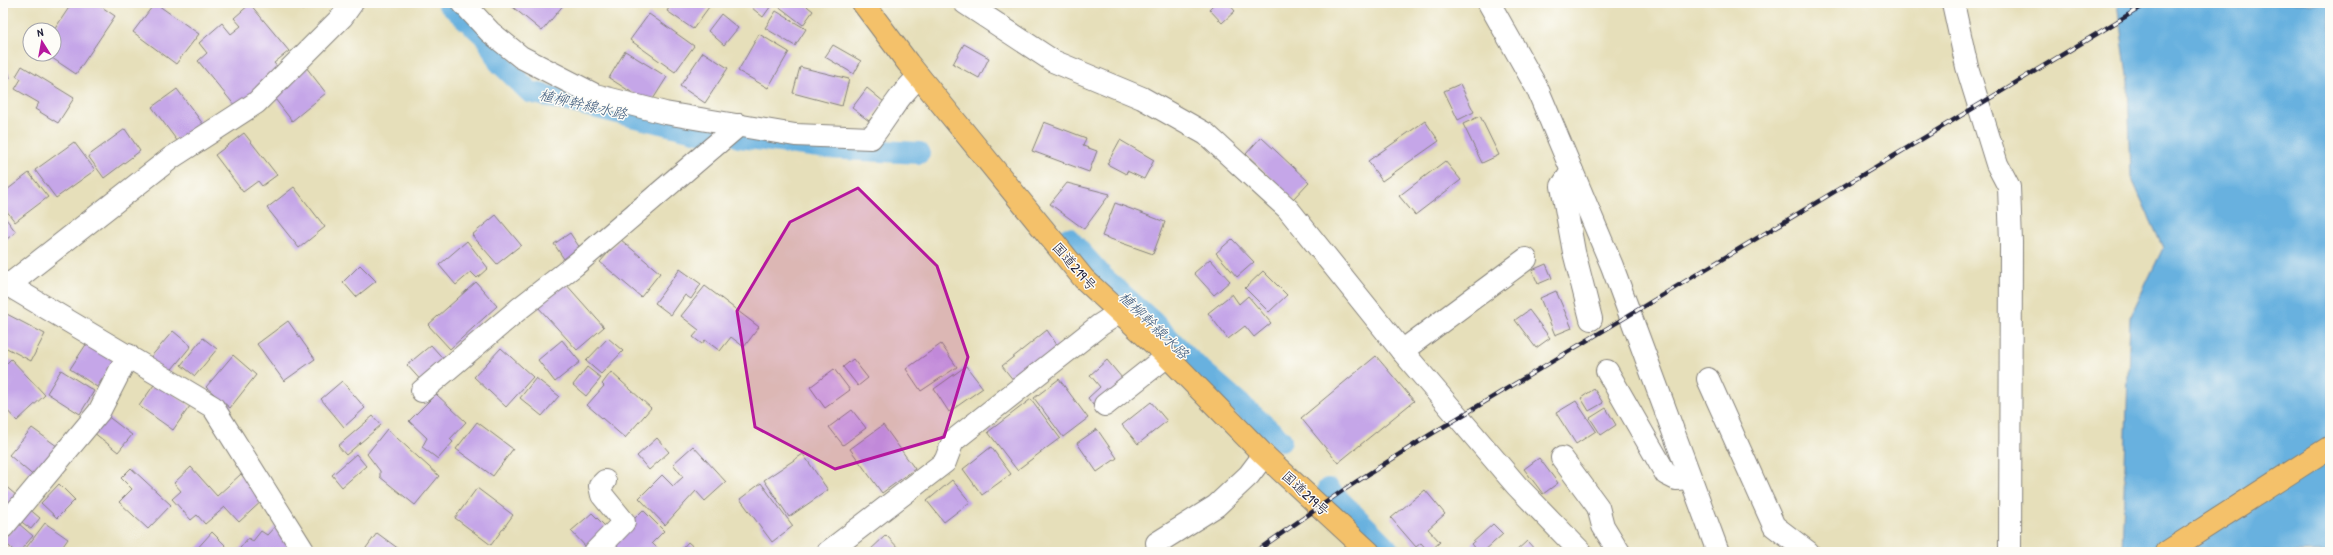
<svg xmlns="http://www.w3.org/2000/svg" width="2333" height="555" viewBox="0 0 2333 555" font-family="'Patrick Hand','Klee One',sans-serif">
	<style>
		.water { fill: #68b1df; stroke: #456a8d }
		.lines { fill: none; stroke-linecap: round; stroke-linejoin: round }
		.canal { stroke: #68b1df; stroke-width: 22 }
		.building { fill: #c5a6e8 }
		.street-casing { stroke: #84807a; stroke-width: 24 }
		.highway-casing { stroke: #84807a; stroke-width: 24 }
		.street { stroke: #fff; stroke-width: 22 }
		.highway { stroke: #f4c16a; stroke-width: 22 }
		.rail-casing { stroke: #22223b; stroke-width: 4.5 }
		.rail { stroke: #fdfcf7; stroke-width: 3; stroke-dasharray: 9; stroke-linecap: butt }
		.marked { fill: #b5179e; fill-opacity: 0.2; stroke: #b5179e; stroke-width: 3; stroke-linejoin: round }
		.labels { text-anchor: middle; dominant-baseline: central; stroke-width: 3; stroke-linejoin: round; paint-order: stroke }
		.street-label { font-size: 14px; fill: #22223b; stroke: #fdfcf7 }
		.water-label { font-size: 15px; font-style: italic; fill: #3e5b7d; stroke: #fdfcf7 }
	</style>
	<rect width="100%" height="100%" fill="#fdfcf7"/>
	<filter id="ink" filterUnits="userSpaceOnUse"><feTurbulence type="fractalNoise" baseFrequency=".025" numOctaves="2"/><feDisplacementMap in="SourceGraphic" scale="8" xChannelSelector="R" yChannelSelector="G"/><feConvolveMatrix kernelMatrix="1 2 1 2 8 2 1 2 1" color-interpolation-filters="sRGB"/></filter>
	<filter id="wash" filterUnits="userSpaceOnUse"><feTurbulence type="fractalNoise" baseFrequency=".012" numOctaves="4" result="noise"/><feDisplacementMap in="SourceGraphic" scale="16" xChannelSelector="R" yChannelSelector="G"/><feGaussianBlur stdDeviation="0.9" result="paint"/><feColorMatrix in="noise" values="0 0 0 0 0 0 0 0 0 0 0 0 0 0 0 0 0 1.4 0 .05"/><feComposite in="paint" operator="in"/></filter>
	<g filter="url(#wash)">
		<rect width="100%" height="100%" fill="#e6dfba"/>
		<path class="water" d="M2117,3H2330V552H2122L2130,317L2163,248L2131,177L2128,82Z"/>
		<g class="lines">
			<g class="canal">
				<path d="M448,3L487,38L499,62L530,92L707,134"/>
				<path d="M739,137L827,148L919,153"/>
				<path d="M1068,238L1104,278L1153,322L1191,361L1281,440"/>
				<path d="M1328,489L1391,552"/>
			</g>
		</g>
		<g id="blocks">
			<g class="building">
				<path d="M72,3H96L115,16L76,74L46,54H54V30Z"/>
				<path d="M155,3L199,34L176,64L133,32Z"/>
				<path d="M276,3H305L303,10Z"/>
				<path d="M510,3H565L542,31L509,4Z"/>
				<path d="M672,3H703L709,7L693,29L667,11Z"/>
				<path d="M756,3H773L763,17L752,8Z"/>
				<path d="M779,3H803L813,11L803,25L777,5Z"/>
				<path d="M1215,3H1228L1235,11L1222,23L1209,9Z"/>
				<path d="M250,4L289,51L274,63L280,70L236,107L198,61L207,53L199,43L222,23L231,34L241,26L234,18Z"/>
				<path d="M776,11L806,29L795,46L765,28Z"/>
				<path d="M649,14L694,46L675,72L630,40Z"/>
				<path d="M721,14L738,28L724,45L708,31Z"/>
				<path d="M759,34L789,52L768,88L738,71Z"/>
				<path d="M964,44L989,58L979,78L953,64Z"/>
				<path d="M833,45L861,61L854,74L825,57Z"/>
				<path d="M625,51L667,77L650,104L609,78Z"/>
				<path d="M703,52L728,68L705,103L680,86Z"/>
				<path d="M3,54L10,78L3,80Z"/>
				<path d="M22,66L74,98L58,123L35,109L39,103L15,89L21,79L16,76Z"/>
				<path d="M306,67L326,93L292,121L272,95Z"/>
				<path d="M800,67L849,79L842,106L793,93Z"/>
				<path d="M1460,84L1474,112L1458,120L1444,91Z"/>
				<path d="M867,88L884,102L869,121L852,108Z"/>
				<path d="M177,89L203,124L178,142L152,107Z"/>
				<path d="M1480,116L1499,155L1482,163L1463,124Z"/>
				<path d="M1425,121L1439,141L1382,181L1368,161Z"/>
				<path d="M1044,122L1086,138L1083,146L1097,151L1089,172L1032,151Z"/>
				<path d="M125,129L140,151L104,178L88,156Z"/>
				<path d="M244,133L277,175L262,186L258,181L243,192L215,155Z"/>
				<path d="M1261,137L1309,182L1293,199L1246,154Z"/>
				<path d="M1120,140L1154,160L1144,179L1127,171L1126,174L1107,164Z"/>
				<path d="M74,142L95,170L56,198L35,170Z"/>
				<path d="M1445,161L1461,180L1415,215L1399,196Z"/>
				<path d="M29,173L48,197L15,222L3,206V193Z"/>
				<path d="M1067,183L1110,194L1084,229L1050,204Z"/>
				<path d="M294,187L325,227L299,248L267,208Z"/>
				<path d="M1115,203L1165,222L1153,254L1102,236Z"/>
				<path d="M3,215L16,232L3,242Z"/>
				<path d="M496,215L521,245L497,264L472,235Z"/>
				<path d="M570,233L584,254L568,265L554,244Z"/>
				<path d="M620,239L660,273L641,297L600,262Z"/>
				<path d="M1232,239L1254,262L1237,277L1216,253Z"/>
				<path d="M467,241L488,268L477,278L471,272L456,285L439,265Z"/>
				<path d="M1210,259L1230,281L1214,295L1194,273Z"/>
				<path d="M1546,264L1552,278L1538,284L1532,270Z"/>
				<path d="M360,265L376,281L356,297L343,282Z"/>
				<path d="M680,269L701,284L691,299L685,295L671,315L655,303Z"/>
				<path d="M1263,271L1287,295L1269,312L1245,288Z"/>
				<path d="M476,282L497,306L450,349L428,325Z"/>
				<path d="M565,283L604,327L577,350L538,307Z"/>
				<path d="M705,286L759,327L744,347L731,337L720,351L705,340L702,344L693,337L699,330L681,316Z"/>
				<path d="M1556,291L1572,328L1555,335L1540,298Z"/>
				<path d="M1232,294L1239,304L1248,296L1271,323L1254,337L1245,326L1228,339L1208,313Z"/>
				<path d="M1529,310L1550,338L1536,348L1515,320Z"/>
				<path d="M3,312L45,334L31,361L3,346Z"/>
				<path d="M288,321L315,359L284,381L257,344Z"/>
				<path d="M1047,330L1059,348L1014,381L1002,366Z"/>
				<path d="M173,331L191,346L168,374L149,359Z"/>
				<path d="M203,338L217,349L195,376L181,365Z"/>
				<path d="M608,338L623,351L601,374L586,361Z"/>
				<path d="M562,340L580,362L555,382L538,360Z"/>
				<path d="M87,343L114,361L97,387L70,369Z"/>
				<path d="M941,344L957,367L921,391L906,369Z"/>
				<path d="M431,345L447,363L424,384L407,365Z"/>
				<path d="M501,348L533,377L506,407L474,377Z"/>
				<path d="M233,355L256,375L230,408L206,387Z"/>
				<path d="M1376,356L1414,401L1338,463L1301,418Z"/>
				<path d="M11,359L45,395L17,421L3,406V367Z"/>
				<path d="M853,359L868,378L858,386L843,367Z"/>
				<path d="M1107,360L1127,384L1096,409L1088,398L1100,387L1090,375Z"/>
				<path d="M966,366L983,388L949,412L934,389Z"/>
				<path d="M587,367L601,378L586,396L573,385Z"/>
				<path d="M834,369L850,390L825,408L810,387Z"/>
				<path d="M61,370L94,391L80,414L47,393Z"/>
				<path d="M611,372L651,408L625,438L587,405L604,386L602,384Z"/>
				<path d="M536,378L559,396L542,416L520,398Z"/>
				<path d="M1059,379L1088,418L1063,437L1034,398Z"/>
				<path d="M342,381L365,408L344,427L321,399Z"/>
				<path d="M156,382L190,406L173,430L139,406Z"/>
				<path d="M1594,389L1603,403L1589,411L1581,398Z"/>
				<path d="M436,394L466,422L450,439L453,442L438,459L422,447L427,438L409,421Z"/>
				<path d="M1031,399L1060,438L1017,470L988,432Z"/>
				<path d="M1576,401L1596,431L1576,444L1556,413Z"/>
				<path d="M1151,402L1167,421L1138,444L1122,425Z"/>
				<path d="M1606,408L1616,425L1601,435L1590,418Z"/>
				<path d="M852,410L866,428L843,445L829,427Z"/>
				<path d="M106,415L132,435L118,452L93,432Z"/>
				<path d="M373,416L381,425L346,455L338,446Z"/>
				<path d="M477,422L513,449L493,476L456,449Z"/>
				<path d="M883,425L915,469L882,493L850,449Z"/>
				<path d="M32,428L61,449L36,478L9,455Z"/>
				<path d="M387,429L439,476L415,505L380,477V471L367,454Z"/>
				<path d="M1097,429L1117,458L1097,472L1077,443Z"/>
				<path d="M657,438L669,452L649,470L637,456Z"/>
				<path d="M693,446L726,482L705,501L696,491L665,525L639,498L662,475L673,486L683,477L673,464Z"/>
				<path d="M991,447L1011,474L982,495L963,469Z"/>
				<path d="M356,454L366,466L342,487L332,475Z"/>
				<path d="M803,454L828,490L789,517L764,480Z"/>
				<path d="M1539,458L1558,483L1543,494L1524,469Z"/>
				<path d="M191,467L217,496L241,474L264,499L239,522L225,507L205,524L197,515L191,520L172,499L181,491L174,483Z"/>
				<path d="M131,468L171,505L148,529L119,502L132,489L121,478Z"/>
				<path d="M952,480L970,502L944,522L927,501Z"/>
				<path d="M761,483L793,526L772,542L740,499Z"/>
				<path d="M3,484L17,496L3,513Z"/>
				<path d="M59,484L75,500L57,518L41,503Z"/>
				<path d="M477,488L513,515L491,545L455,518Z"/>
				<path d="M1425,490L1445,514L1428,529L1440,542L1429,552L1421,543L1416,547L1391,518Z"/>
				<path d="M28,508L40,518L31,529L19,520Z"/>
				<path d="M643,510L664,531L652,543L660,551L615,552L611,547L626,527Z"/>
				<path d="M592,513L610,531L588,549L571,531Z"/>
				<path d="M18,523L33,536L19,552H15L3,540Z"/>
				<path d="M45,523L68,539L59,552H31L26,548Z"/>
				<path d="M278,523L293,534L286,544L291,547L287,552H237L248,538L253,541L261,531L267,535Z"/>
				<path d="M1493,524L1503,534L1483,552H1478L1471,544Z"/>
				<path d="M212,532L227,547L222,552H194Z"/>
				<path d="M377,533L403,552H363Z"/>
				<path d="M886,535L902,552H868Z"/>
				<path d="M1527,541L1537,552H1515Z"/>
				<path d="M688,542L699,552H679Z"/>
			</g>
		</g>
	</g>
	<g filter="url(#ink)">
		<use href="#blocks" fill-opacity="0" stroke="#84807a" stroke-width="1"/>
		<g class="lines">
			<g class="street-casing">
				<g id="street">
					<path d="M463,3L490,32L521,57L595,95L665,113L795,135L871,138C887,118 899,94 919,77"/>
					<path d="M965,3L1053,61L1142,98L1206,134L1288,209L1402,351L1517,486L1581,552"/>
					<path d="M1489,3L1537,88L1612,266L1718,552"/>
					<path d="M1953,3L1967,67L1997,164L2009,187L2011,242L2010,552"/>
					<path d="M1572,171L1562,186L1574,252L1591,319"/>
					<path d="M3,282L213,407L304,552"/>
					<path d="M9,285L171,158L256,103L342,17L352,3"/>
					<path d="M1402,351L1526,259"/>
					<path d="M1607,371L1666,474L1676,479L1690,478"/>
					<path d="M1708,379L1774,526L1808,552"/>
					<path d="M422,391L520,308L575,265L739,125"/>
					<path d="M1105,405L1167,356"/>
					<path d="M1562,458L1598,507L1603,526L1619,552"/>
					<path d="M3,527L99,412L128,355"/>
					<path d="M1157,543L1216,506L1249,475L1264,455"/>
					<path d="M595,552L624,522L602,495L600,486L605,481"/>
					<path d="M828,552L945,462L953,441L1100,325L1120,312"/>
				</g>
			</g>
			<g class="highway-casing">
				<g id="highway">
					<path d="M863,3L908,63L1084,279L1167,356L1264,455L1369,552"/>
					<path d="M2167,552L2330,447"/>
				</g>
			</g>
			<use href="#street" class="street"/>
			<use href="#highway" class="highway"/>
			<g class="rail-casing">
				<path id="rail" d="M1255,552L1345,489L1428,436L2148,3"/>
			</g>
			<use href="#rail" class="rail"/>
		</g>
	</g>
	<path class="marked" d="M858,188L937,266L968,357L944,437L835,469L755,427L737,311L790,222Z"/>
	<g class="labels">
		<g class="street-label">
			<text transform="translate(1075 266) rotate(49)">国道219号</text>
			<text transform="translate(1306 493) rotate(43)">国道219号</text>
		</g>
		<g class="water-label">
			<text transform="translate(583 104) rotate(13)">植柳幹線水路</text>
			<text transform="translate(1154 325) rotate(44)">植柳幹線水路</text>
		</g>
	</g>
	<rect width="2333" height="555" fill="none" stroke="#fdfcf7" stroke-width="16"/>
	<g transform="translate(42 42) rotate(349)"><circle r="19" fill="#fdfcf7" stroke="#a5a5ac"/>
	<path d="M0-3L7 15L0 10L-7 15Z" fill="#b5179e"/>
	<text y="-6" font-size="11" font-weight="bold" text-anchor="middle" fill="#22223b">N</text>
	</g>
</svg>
